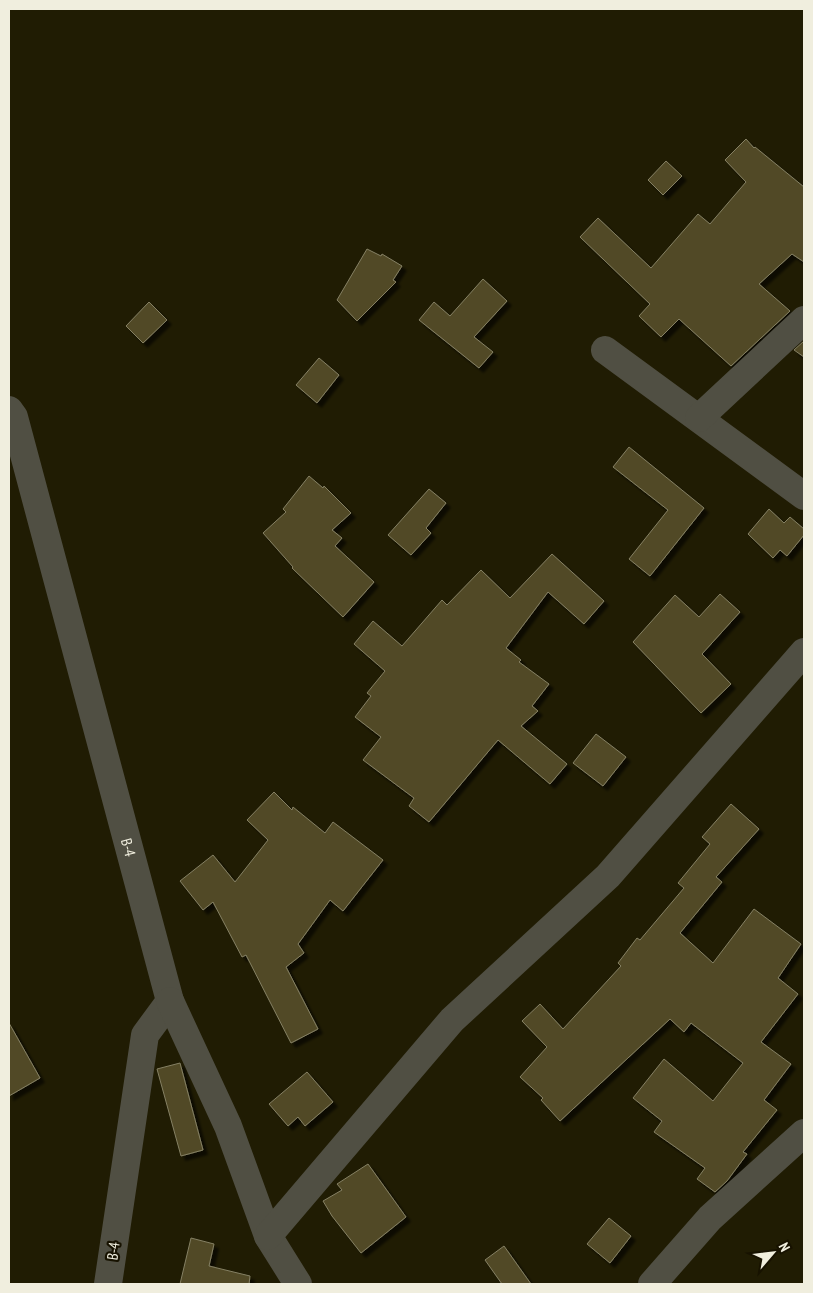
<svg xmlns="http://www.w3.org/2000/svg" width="813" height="1293" viewBox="0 0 813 1293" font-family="'PT Sans Narrow',sans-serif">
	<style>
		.building { fill: #514a26; stroke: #858064; filter: url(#shadow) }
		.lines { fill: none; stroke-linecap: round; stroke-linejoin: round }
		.street { stroke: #504f43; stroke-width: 28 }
		.labels { text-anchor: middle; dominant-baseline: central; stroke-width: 4.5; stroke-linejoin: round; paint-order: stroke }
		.street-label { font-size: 15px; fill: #f0eede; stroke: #171200 }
	</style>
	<defs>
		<filter id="shadow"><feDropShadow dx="4.5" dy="4.5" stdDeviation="1" flood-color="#0009"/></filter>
	</defs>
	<rect width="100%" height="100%" fill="#201c03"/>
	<g class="building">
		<path d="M746,139L754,148L755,147L804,187V262L792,254L759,284L790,311L731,366L679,319L661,337L639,316L650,304L580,237L598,218L651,268L698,214L710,224L746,182L725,160Z"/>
		<path d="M666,161L682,176L663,195L648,180Z"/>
		<path d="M367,249L381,256L382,254L402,266L393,280L396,282L357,321L337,300Z"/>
		<path d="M483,279L507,301L474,337L493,352L479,368L419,320L434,302L450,316Z"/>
		<path d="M149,302L167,320L143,343L126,326Z"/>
		<path d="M804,341V357L794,350Z"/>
		<path d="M319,358L339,375L317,403L296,385Z"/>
		<path d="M629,447L704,508L650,576L629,559L668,510L613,467Z"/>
		<path d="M309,476L323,488L324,486L351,513L332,530L342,538L335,546L374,582L343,617L292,568L293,567L263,533L286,512L283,509Z"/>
		<path d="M429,489L446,503L426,528L431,533L411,555L388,535Z"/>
		<path d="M769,509L784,523L790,517L804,529V535L787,556L780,550L773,558L748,534Z"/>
		<path d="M552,554L604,601L584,624L548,592L506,648L521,660L519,662L549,684L532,706L538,711L521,726L567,764L550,784L498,740L429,822L409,806L414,798L363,760L381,737L355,717L371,696L367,693L385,671L354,644L373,621L402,646L442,600L447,605L481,570L510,598Z"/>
		<path d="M720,594L740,612L702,654L731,684L701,713L633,642L675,595L699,617Z"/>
		<path d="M596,734L626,757L603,786L573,763Z"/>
		<path d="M274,792L292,810L293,807L325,833L333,822L383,860L343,911L330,900L298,944L304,953L286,967L318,1029L291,1043L246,955L242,957L213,902L203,910L180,881L213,855L235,882L268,840L247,820Z"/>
		<path d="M731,804L759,829L716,877L722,882L680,933L713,963L754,909L801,944L778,978L798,994L761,1042L791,1064L764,1100L777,1110L743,1152L747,1154L727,1181L715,1192L697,1179L705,1168L654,1132L662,1121L633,1098L664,1059L713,1101L743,1063L691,1023L684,1032L670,1019L560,1121L541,1100L543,1098L520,1077L547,1047L522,1021L540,1004L563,1029L621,966L618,963L637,938L640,940L684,888L678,883L710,844L702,837Z"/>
		<path d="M9,1023L40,1078L9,1096Z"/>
		<path d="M180,1063L203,1150L181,1156L157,1069Z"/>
		<path d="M307,1072L333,1102L305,1126L298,1117L288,1126L269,1104Z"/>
		<path d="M368,1164L406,1217L361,1253L332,1216L323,1201L342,1190L337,1184Z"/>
		<path d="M609,1218L631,1236L610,1263L587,1244Z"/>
		<path d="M191,1238L214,1244L209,1266L250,1276L249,1284H180Z"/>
		<path d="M504,1246L531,1284H502L485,1260Z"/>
	</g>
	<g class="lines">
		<g class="street">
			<path d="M605,350L804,496"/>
			<path id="s1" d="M9,410L14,417L170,1001L145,1035L108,1284"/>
			<path d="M699,418L804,320"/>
			<path d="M170,1001L228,1126L268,1236L298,1284"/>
			<path d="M268,1236L452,1020L608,876L804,652"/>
			<path d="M652,1284L710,1218L804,1133"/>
		</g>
	</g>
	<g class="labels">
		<g class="street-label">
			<text stroke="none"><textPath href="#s1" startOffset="454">B-4</textPath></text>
			<text transform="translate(113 1251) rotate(-82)">B-4</text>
		</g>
	</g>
	<rect width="813" height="1293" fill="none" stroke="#f0eede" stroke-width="20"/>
	<g transform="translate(773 1253) rotate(62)" stroke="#171200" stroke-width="4" paint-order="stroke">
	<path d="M0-4L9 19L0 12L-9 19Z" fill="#f0eede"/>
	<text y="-8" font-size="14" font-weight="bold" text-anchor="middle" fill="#f0eede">N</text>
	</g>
</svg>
